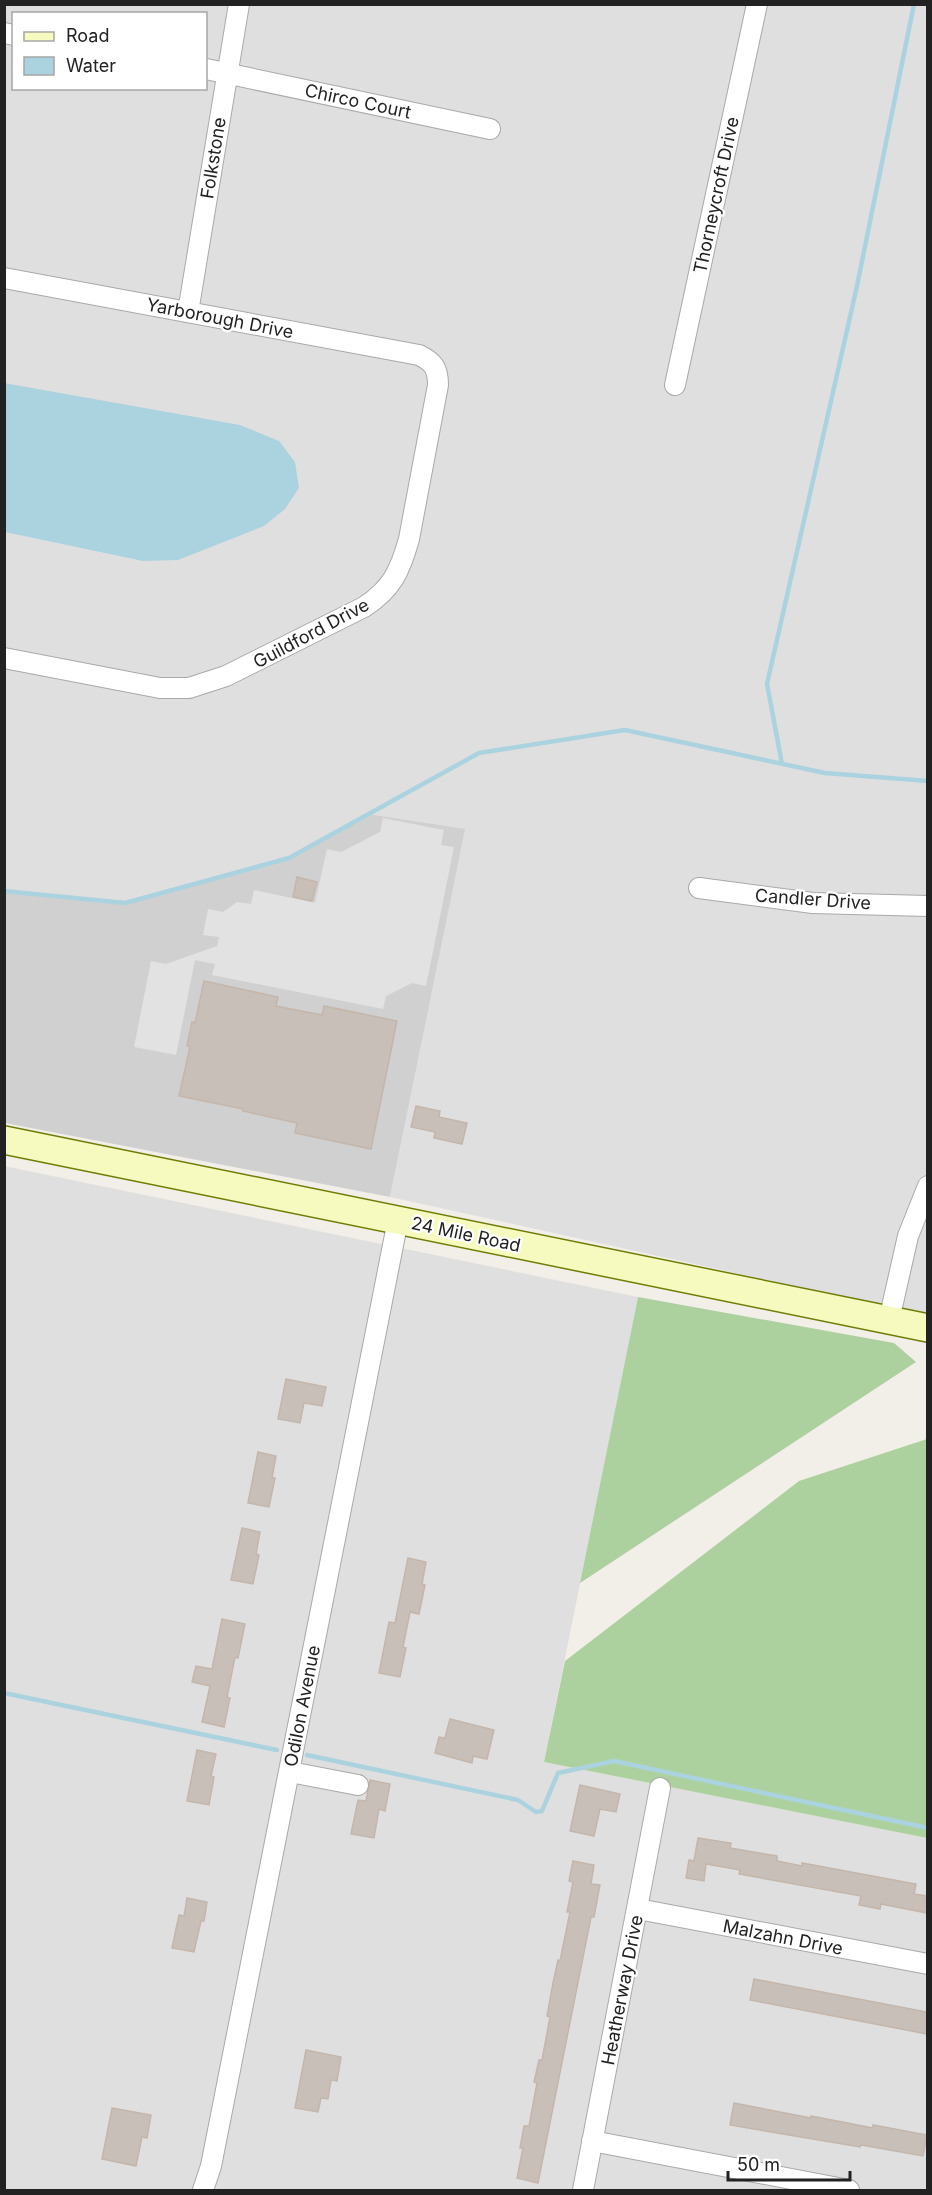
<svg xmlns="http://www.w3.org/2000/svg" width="932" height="2195" viewBox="0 0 932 2195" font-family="Inter,sans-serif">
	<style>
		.residential { fill: #e0dfdf; fill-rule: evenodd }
		.religious { fill: #d0d0d0 }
		.forest { fill: #add19e }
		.parking { fill: #e2e2e2 }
		.water { fill: #aad3df }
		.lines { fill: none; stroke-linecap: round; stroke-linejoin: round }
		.stream { stroke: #aad3df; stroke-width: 4.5 }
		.building { fill: #c7bfb8; stroke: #c4b6ab; stroke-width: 1.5 }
		.street-casing { stroke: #a9a9a9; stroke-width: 22 }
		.secondary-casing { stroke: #707d05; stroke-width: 30 }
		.street { stroke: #fff; stroke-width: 20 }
		.secondary { stroke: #f7fabf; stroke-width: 27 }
		.labels { text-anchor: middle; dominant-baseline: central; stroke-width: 4.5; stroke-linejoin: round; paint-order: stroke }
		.street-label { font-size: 18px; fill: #222; stroke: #fff }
	</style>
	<rect width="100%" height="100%" fill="#f2efe9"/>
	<g class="residential">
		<path d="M4,5H927V1315L390,1197L464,830L368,814L289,858L125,903L5,891ZM14,14H206V88H14Z"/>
		<path d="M4,1166L638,1297L544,1762L927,1838V2190H5Z"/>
	</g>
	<path class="religious" d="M368,814L465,829L390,1197L5,1123L4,891L125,903L289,858Z"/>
	<g class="forest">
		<path d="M638,1297L894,1343L916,1362L580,1583Z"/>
		<path d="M927,1439V1838L544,1762L565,1661L799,1481Z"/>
	</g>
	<path class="parking" d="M383,818L444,830L441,845L454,847L426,986L412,983L386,996L383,1009L212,975L215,964L195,960L176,1055L134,1047L151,961L166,964L217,946L219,937L203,935L208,909L223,912L237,902L251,904L254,890L315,903L327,849L341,852L380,832Z"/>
	<path class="water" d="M4,383L240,425L279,441L295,462L299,488L285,509L264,526L178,560L143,561L5,532Z"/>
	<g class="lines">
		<g class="stream">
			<path d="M782,764L767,684L857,286L914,4"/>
			<path d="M4,891L125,903L289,858L479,753L625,730L825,773L928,781"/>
			<path d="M4,1693L277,1750"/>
			<path d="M307,1755L518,1800L536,1812L542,1811L558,1773L614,1761L928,1828"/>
		</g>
	</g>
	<g class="building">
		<path d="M297,877L317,882L312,901L293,897Z"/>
		<path d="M204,981L278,997L276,1006L322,1015L324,1006L397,1021L371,1149L295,1133L297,1123L243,1111V1109L179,1096L190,1047L187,1046L192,1022L195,1023Z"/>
		<path d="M416,1106L440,1111L439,1117L467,1123L462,1144L434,1138L435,1132L411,1127Z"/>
		<path d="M286,1379L326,1387L322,1406L304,1403L300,1423L278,1419Z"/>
		<path d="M258,1452L276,1456L272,1478H275L269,1507L248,1503Z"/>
		<path d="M242,1528L260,1532L256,1554L259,1555L253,1584L231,1580Z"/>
		<path d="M408,1558L426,1562L422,1584L425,1585L419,1614L410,1612L403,1647L406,1648L400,1677L379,1673L389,1622L395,1623Z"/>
		<path d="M222,1619L245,1624L238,1658L235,1657L227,1697L230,1698L224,1727L202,1722L210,1686L192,1682L196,1666L212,1669Z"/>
		<path d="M450,1719L494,1730L487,1759L473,1756L472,1763L435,1753L439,1737L445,1738Z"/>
		<path d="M197,1750L216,1754L211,1776L214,1777L209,1805L187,1801Z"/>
		<path d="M370,1780L390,1784L385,1811L379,1809L374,1838L351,1834L358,1800L366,1801Z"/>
		<path d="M580,1785L620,1794L616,1812L600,1809L594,1836L570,1831Z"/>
		<path d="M698,1838L731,1843L730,1848L777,1856V1861L802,1866V1863L916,1884L914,1894L927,1896V1913L881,1904L880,1909L859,1905L861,1896L739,1874L740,1870L706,1864L704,1881L686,1878L689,1860L694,1861Z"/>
		<path d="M573,1861L594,1865L591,1884L600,1885L594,1917H591L538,2183L517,2178L523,2148H520L524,2126H529L537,2083L534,2082L539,2060H542L550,2017L547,2016L553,1983L558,1960L560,1961L570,1912H567L573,1882L569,1881Z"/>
		<path d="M187,1898L207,1902L204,1921H201L194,1952L172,1948L179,1915L184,1916Z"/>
		<path d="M754,1979L927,2012V2034L750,2000Z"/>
		<path d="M306,2050L341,2057L337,2081L331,2080L328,2099L321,2098L318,2112L295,2108Z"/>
		<path d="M734,2103L811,2118V2116L873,2128V2125L927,2135L923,2156L861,2145L860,2147L730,2125Z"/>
		<path d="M112,2108L151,2115L147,2138L142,2137L136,2166L102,2159Z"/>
	</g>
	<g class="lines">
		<g class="street-casing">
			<g id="street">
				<path d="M4,33L14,35"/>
				<path d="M206,69L490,129"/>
				<path d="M4,278L419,355C434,362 438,369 438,385L409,539C400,571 392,589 364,607L226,676L189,688H160L4,658"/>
				<path d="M188,312L239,4"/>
				<path d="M675,385L757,4"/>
				<path d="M699,888L813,903L928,906"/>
				<path d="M889,1320L908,1236L928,1186"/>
				<path d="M290,1772L358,1785"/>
				<path d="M638,1909L928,1964"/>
				<path d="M592,2141L849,2190"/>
				<path d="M203,2190L211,2166L398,1220"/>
				<path d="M583,2190L660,1788"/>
			</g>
		</g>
		<g class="secondary-casing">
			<path id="secondary" d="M4,1140L928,1328"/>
		</g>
		<use href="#street" class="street"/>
		<use href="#secondary" class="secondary"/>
	</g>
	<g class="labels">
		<g class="street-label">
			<text transform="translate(358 101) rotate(12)">Chirco Court</text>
			<text transform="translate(213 158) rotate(-81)">Folkstone</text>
			<text transform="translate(716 195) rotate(-78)">Thorneycroft Drive</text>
			<text transform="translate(220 318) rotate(11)">Yarborough Drive</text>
			<text transform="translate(311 633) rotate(-28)">Guildford Drive</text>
			<text transform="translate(813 899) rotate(4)">Candler Drive</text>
			<text transform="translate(466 1234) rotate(12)">24 Mile Road</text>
			<text transform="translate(302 1706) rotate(-79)">Odilon Avenue</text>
			<text transform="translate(783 1937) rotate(11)">Malzahn Drive</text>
			<text transform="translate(622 1990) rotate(-79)">Heatherway Drive</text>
		</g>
	</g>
	<rect width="932" height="2195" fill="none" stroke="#222222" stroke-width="12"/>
	<rect x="12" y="12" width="195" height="78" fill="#ffffff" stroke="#a7a7a7" stroke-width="1.5"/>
	<rect x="24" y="32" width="30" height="9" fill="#f7fabf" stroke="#a7a7a7" stroke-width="1.5"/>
	<text x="66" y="42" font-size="18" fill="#222222">Road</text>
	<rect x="24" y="57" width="30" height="18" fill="#aad3df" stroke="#a7a7a7" stroke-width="1.5"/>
	<text x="66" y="72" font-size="18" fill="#222222">Water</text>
	<path d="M728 2171v9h122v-9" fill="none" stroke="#222222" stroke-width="3"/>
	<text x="737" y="2171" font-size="18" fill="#222222" stroke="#ffffff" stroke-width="4.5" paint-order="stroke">50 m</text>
</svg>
